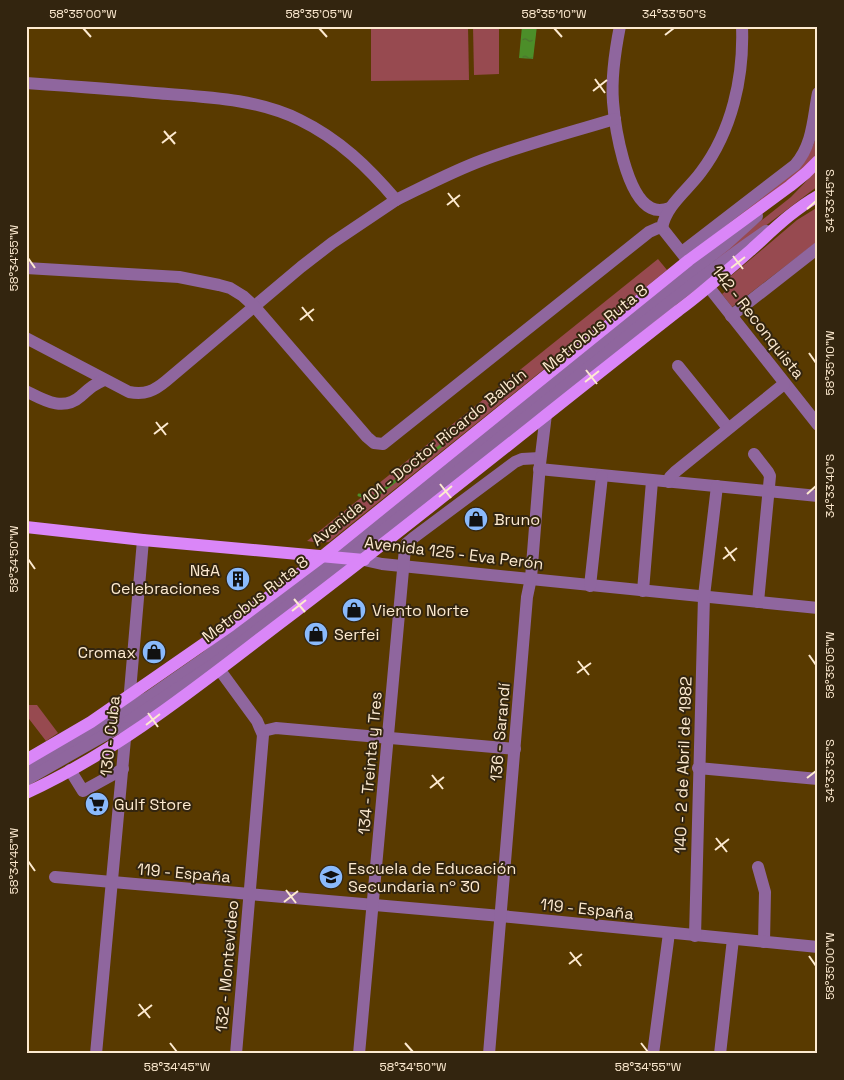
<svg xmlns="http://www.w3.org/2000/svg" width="844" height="1080" viewBox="0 0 844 1080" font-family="'Space Grotesk',sans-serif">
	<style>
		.green { fill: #974a50 }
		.water { fill: url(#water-ripples) }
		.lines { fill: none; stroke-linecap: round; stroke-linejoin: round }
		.stream { stroke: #4c8e29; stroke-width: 3 }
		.minor { stroke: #8f669e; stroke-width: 12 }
		.major { stroke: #da86f8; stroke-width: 12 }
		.ticks { fill: none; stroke: #fdead0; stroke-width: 2 }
		.labels { text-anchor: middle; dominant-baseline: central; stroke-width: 4; stroke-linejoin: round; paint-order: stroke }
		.street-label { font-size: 16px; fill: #fdead0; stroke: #33250f }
		.poi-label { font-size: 16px; fill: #fdead0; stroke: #33250f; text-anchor: start }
		.neatline { fill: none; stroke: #fdead0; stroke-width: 2 }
		.ticks-label { font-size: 12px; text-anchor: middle; fill: #fdead0 }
	</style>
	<defs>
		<pattern id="water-ripples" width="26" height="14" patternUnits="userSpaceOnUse" patternTransform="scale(1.25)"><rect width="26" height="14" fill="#4c8e29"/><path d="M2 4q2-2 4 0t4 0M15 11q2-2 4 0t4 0" fill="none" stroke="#4c7131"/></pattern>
	</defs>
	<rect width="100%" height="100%" fill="#593a00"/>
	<g class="green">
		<path d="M371,26H468L469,80L371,81Z"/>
		<path d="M473,26H499V74L474,75Z"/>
		<path d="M818,128V153L802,170L701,246L799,167C810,155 815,144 818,128Z"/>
		<path d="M818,169V186L718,262L715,257L791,197Z"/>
		<path d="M818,207V241L732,307L722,294L730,288L725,281L797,220Z"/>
		<path d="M658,259L667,270L329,542L320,543L307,541Z"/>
		<path d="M26,703L28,705H37L58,733L46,741L26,715Z"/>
	</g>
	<path class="water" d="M522,26H537L533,59L519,58Z"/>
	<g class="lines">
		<path class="stream" d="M359,495L371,498L377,495L442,445"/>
		<g class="minor">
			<path d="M620,26C615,51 611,77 613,102C615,128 626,196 651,208C657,211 664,210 670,208"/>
			<path d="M26,83C69,86 112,89 155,93C204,97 256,98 300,120C339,139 368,167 396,200L332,243L301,267L166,381C154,391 145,395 129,392L26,338"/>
			<path d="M396,200C425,186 453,171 483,160C526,144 571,132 615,119"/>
			<path d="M662,228L818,425"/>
			<path d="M682,252L795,165C813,145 813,118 818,93"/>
			<path d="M26,268L179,277L219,285L230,288L243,296L254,306L367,437L374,443L383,444L649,232L658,228H662C666,205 688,190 701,172C732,131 744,77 742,26"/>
			<path d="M731,316L818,248"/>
			<path d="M678,366L728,428"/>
			<path d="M26,391C44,400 63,412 81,396C90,388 93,385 104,380"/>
			<path d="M754,454L768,472L770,476L758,602"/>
			<path d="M539,469L818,496"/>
			<path d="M669,482L670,477L675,472L784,384"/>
			<path d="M364,560L382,564L818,608"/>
			<path d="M590,586L602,476"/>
			<path d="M643,591L652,481"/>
			<path d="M219,669L257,721L263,735L236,1054"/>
			<path d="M129,703L143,540"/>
			<path d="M263,731L276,728L515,749"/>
			<path d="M698,768L818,779"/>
			<path d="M26,769L149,697L205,658L359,539L726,244L757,216"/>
			<path d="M70,770L83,791L123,769"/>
			<path d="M26,780L126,723L217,662L602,357C655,313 709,270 766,231"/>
			<path d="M758,867L765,892L764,942"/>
			<path d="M55,877L501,916L818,947"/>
			<path d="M695,936L704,596L717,486"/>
			<path d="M96,1054L126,728"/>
			<path d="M359,1054L405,548L407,543L413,538L515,462L522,459L540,458"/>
			<path d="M489,1054L527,597L531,578L540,464L546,414"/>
			<path d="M653,1054L669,933"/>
			<path d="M720,1054L733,939"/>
		</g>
		<g class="major">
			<path d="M26,527L143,540L364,560"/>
			<path d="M26,760L91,722L231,625L323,556L689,260L790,186L806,173L818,161"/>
			<path d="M26,793C118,751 199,685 279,624C414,522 546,414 679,310C705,291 728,270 752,249C773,230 793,210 818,196"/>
		</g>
	</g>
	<path class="ticks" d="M83,28L91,37M319,28L327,37M554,28L562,37M665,35L674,28M595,79L605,93M593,91L607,80M164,131L175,144M162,143L176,132M448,193L459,207M447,205L460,195M807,209L816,201M733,256L743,269M28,258L35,268M731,268L745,257M302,307L313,321M300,320L314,309M809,353L816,363M586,370L597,384M585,382L599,371M156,422L166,435M154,434L168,423M440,484L451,498M807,494L816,486M439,497L452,486M725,547L735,561M28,559L35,569M723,559L737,548M294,599L305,612M292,611L306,600M809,655L816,665M578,661L589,675M577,673L591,663M148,713L158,727M146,725L160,714M432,775L443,789M807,778L816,771M430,788L444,777M716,838L727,852M715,850L729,839M28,861L35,871M286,890L296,903M284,902L298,891M570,952L581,966M809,956L816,966M569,964L582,954M139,1004L150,1018M138,1016L152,1005M170,1043L177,1052M405,1043L413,1052M641,1043L648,1052"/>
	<defs>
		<g id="shop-disc" transform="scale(1.25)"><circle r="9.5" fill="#8abafc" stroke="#33250f"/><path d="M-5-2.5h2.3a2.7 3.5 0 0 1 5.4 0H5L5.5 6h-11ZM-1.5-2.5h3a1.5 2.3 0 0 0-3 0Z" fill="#111"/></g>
		<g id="building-disc" transform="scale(1.25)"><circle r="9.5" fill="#8abafc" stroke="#33250f"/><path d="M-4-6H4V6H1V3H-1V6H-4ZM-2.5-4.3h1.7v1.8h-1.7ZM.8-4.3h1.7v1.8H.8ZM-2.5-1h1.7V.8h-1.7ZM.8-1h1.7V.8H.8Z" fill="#111"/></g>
		<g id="supermarket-disc" transform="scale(1.25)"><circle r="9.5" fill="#8abafc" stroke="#33250f"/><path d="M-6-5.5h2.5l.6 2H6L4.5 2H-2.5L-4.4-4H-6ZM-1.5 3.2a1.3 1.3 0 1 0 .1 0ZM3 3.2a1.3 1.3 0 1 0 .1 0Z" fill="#111"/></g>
		<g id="school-disc" transform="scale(1.25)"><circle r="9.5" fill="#8abafc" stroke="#33250f"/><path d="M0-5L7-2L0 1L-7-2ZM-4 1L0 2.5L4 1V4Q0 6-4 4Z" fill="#111"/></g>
	</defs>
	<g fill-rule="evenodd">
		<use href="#shop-disc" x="476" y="519"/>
		<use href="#building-disc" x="238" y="579"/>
		<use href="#shop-disc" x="354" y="610"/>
		<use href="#shop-disc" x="316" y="634"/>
		<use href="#shop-disc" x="154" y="652"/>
		<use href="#supermarket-disc" x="97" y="804"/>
		<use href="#school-disc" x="331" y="877"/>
	</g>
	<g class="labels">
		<g class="street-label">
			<text transform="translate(758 322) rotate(52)">142 - Reconquista</text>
			<text transform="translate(595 328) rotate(-39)">Metrobus Ruta 8</text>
			<text transform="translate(419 457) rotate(-39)">Avenida 101 - Doctor Ricardo Balbín</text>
			<text transform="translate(454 553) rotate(7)">Avenida 125 - Eva Perón</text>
			<text transform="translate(255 599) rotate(-38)">Metrobus Ruta 8</text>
			<text transform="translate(500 732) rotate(-85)">136 - Sarandí</text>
			<text transform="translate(110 736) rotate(-84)">130 - Cuba</text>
			<text transform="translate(370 763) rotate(-85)">134 - Treinta y Tres</text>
			<text transform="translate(683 765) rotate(-88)">140 - 2 de Abril de 1982</text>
			<text transform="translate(184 873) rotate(5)">119 - España</text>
			<text transform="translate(587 909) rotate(6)">119 - España</text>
			<text transform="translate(227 966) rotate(-85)">132 - Montevideo</text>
		</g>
		<g class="poi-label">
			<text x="494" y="519">Bruno</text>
			<text x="220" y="570" text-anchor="end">N&amp;A<tspan x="220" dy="18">Celebraciones</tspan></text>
			<text x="372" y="610">Viento Norte</text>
			<text x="334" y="634">Serfei</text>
			<text x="136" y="652" text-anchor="end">Cromax</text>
			<text x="114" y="804">Gulf Store</text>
			<text x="348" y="868">Escuela de Educación<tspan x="348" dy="18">Secundaria nº 30</tspan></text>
		</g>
	</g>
	<rect width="844" height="1080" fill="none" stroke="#33250f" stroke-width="55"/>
	<rect x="28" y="28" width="788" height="1024" class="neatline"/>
	<g class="ticks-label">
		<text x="83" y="18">58°35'00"W</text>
		<text x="319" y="18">58°35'05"W</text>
		<text x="554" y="18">58°35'10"W</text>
		<text x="674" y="18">34°33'50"S</text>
		<text transform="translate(830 201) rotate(-90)" y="4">34°33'45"S</text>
		<text transform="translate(14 258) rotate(-90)" y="4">58°34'55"W</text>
		<text transform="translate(830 363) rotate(-90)" y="4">58°35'10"W</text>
		<text transform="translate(830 486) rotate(-90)" y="4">34°33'40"S</text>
		<text transform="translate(14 559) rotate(-90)" y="4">58°34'50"W</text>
		<text transform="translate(830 665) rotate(-90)" y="4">58°35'05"W</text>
		<text transform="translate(830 771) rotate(-90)" y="4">34°33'35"S</text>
		<text transform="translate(14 861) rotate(-90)" y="4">58°34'45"W</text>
		<text transform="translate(830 966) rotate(-90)" y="4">58°35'00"W</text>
		<text x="177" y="1071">58°34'45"W</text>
		<text x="413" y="1071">58°34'50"W</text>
		<text x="648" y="1071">58°34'55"W</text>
	</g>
</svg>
